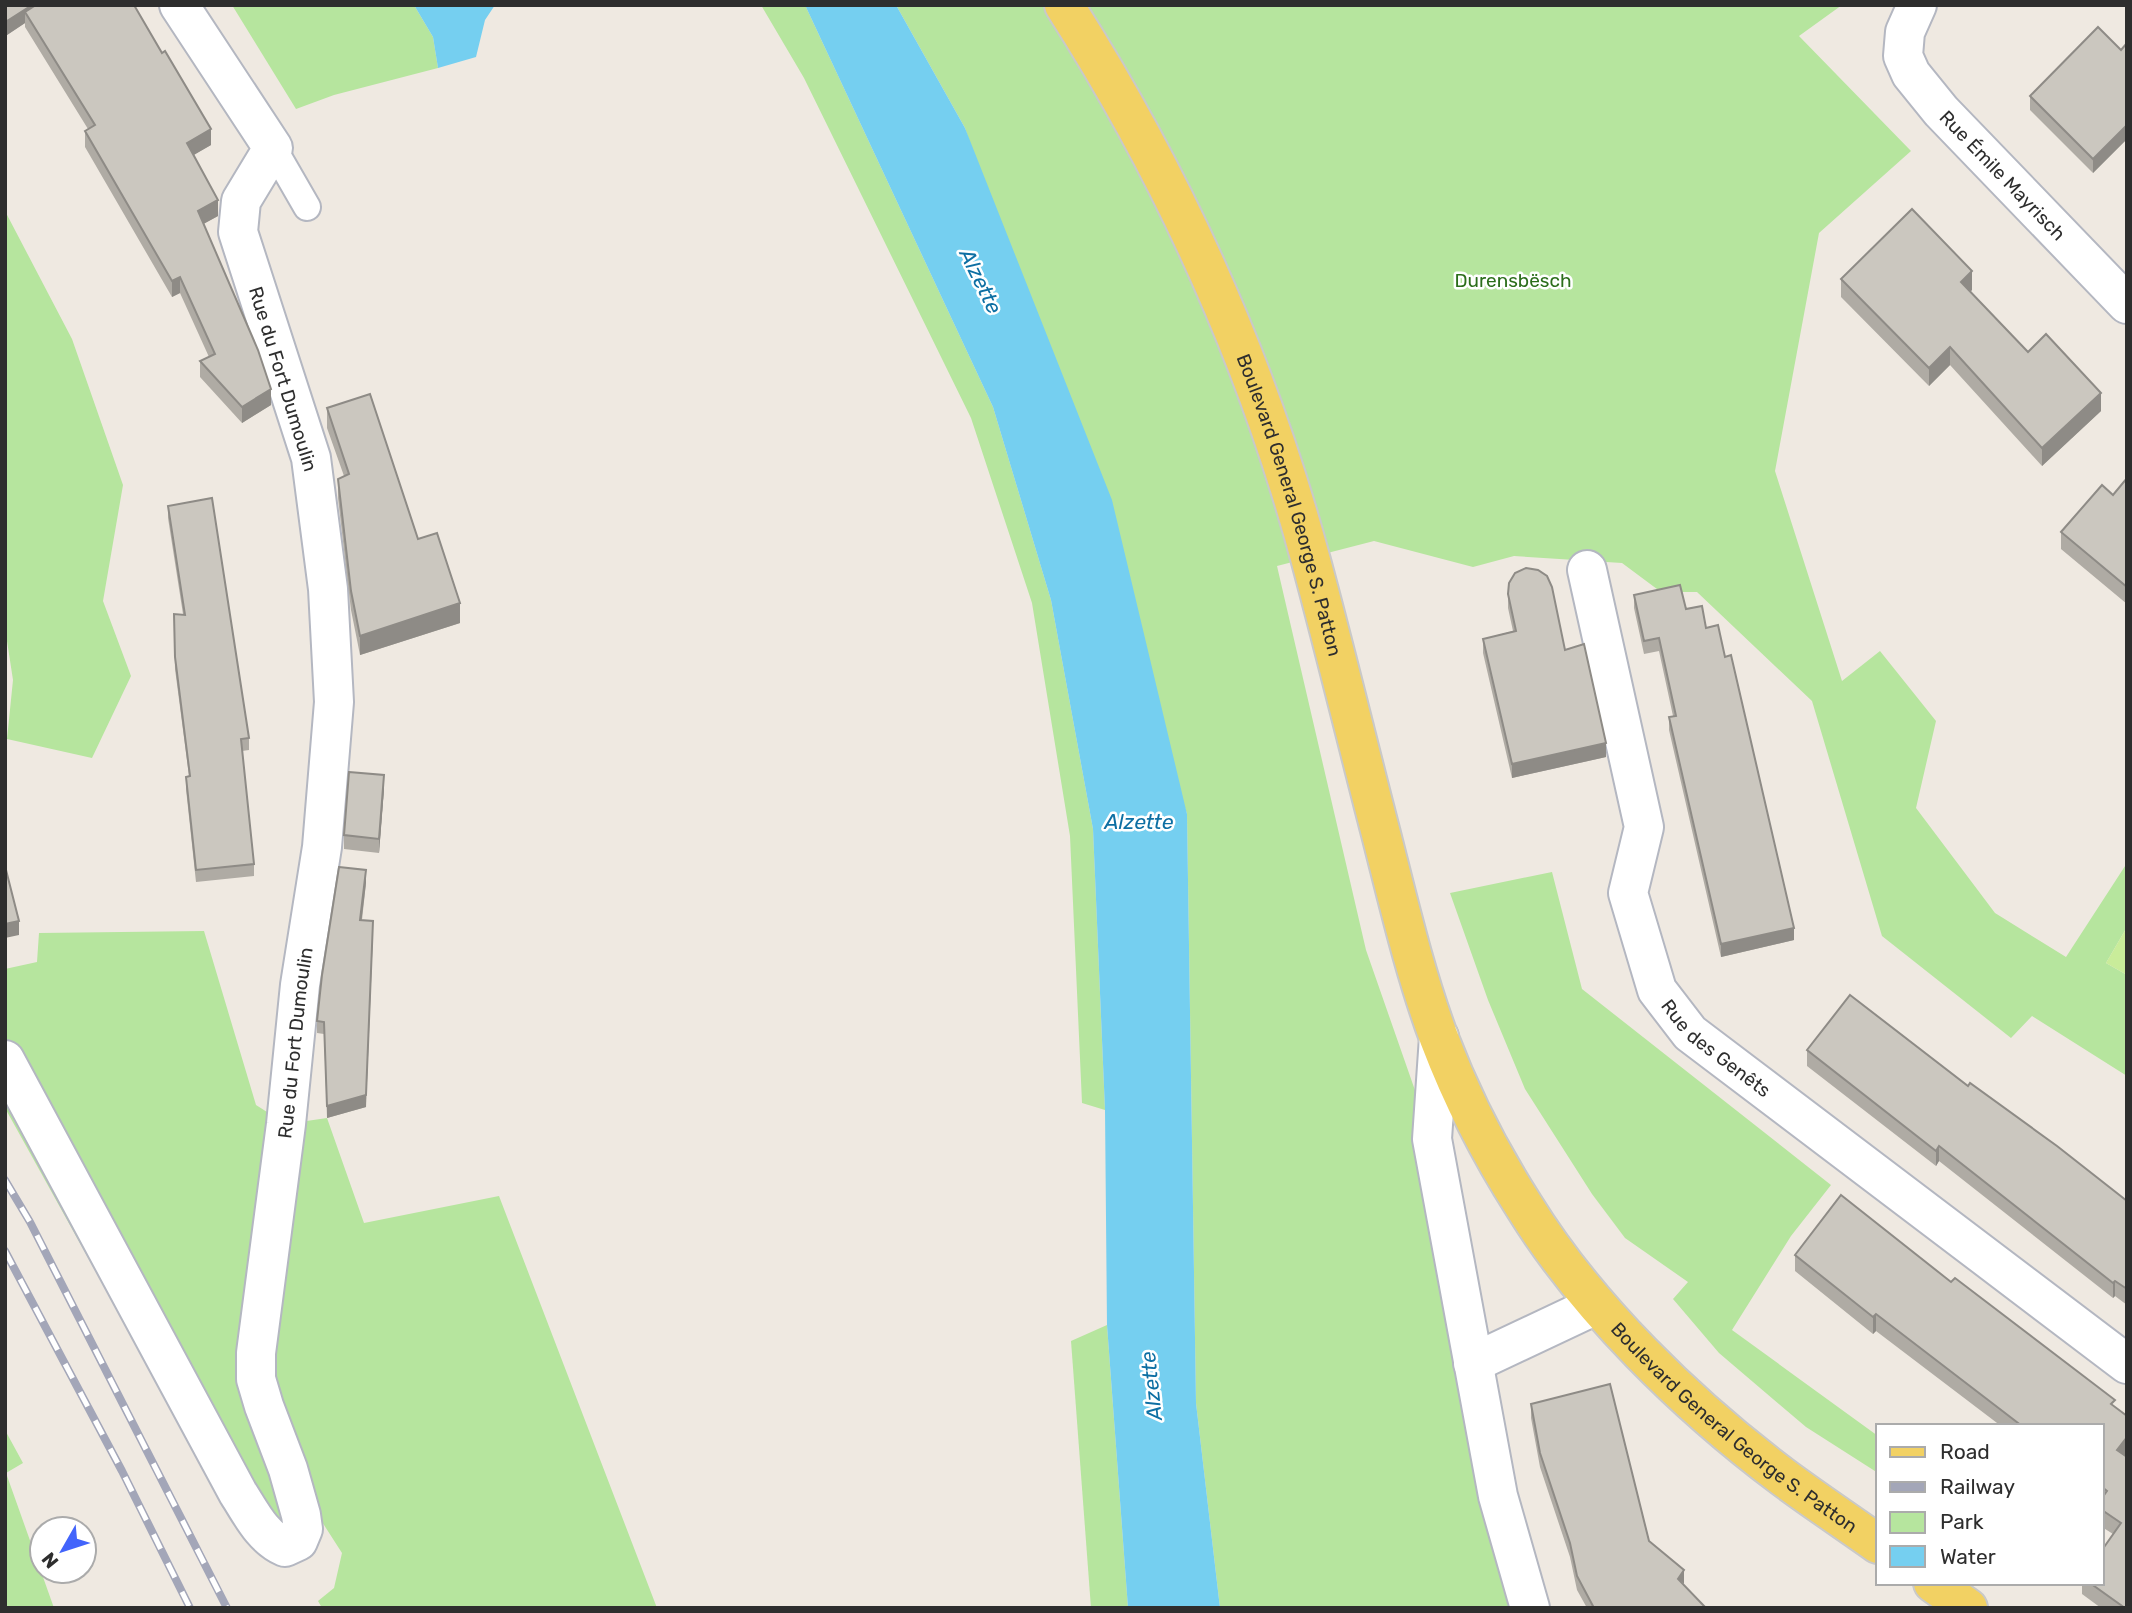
<svg xmlns="http://www.w3.org/2000/svg" width="2132" height="1613" viewBox="0 0 2132 1613" font-family="Rubik,sans-serif">
	<style>
		.green { fill: #b6e59e }
		.pitch { fill: #c9ec9a }
		.water { fill: #75cff0 }
		.lines { fill: none; stroke-linecap: round; stroke-linejoin: round }
		.lane-casing { stroke: #b4b7c1; stroke-width: 30 }
		.street-casing { stroke: #b4b7c1; stroke-width: 42 }
		.primary-casing { stroke: #c9c9c9; stroke-width: 42 }
		.lane { stroke: #fff; stroke-width: 26 }
		.street { stroke: #fff; stroke-width: 38 }
		.primary { stroke: #f2d163; stroke-width: 38 }
		.rail-casing { stroke: #a3a6b8; stroke-width: 8 }
		.rail { stroke: #fff; stroke-width: 5; stroke-dasharray: 16; stroke-linecap: butt }
		.wall { fill: #afaba4 }
		.shaded-wall { fill: #8e8b86 }
		.building { fill: #cbc7bf; stroke: #8e8b86; stroke-width: 2 }
		.labels { text-anchor: middle; dominant-baseline: central; stroke-width: 5; stroke-linejoin: round; paint-order: stroke }
		.street-label { font-size: 19px; fill: #2e2e2e; stroke: #fff }
		.park-label { font-size: 19px; fill: #2c6e1b; stroke: #fff }
		.water-label { font-size: 21px; font-style: italic; fill: #0d6fa3; stroke: #fff }
	</style>
	<rect width="100%" height="100%" fill="#efe9e1"/>
	<g class="green">
		<path d="M232,5H414L433,37L438,68L334,95L296,109Z"/>
		<path d="M761,5H805L993,407L1051,600L1093,829L1105,1110L1082,1103L1070,836L1032,603L971,418L804,78Z"/>
		<path d="M896,5H1842L1799,36L1911,151L1819,233L1775,471L1842,681L1880,651L1936,721L1916,808L1995,913L2066,957L2127,863V927L2106,963L2127,975V1076L2032,1016L2011,1038L1882,936L1812,701L1697,592H1661L1622,563L1514,556L1473,567L1374,541L1277,566L1366,950L1432,1139L1530,1608H1220L1196,1403L1187,814L965,128Z"/>
		<path d="M5,211L72,339L123,485L103,601L131,676L92,758L7,739L13,680L5,628Z"/>
		<path d="M1552,872L1582,989L1831,1185L1791,1236L1732,1330L1878,1436V1473L1806,1427L1719,1353L1673,1299L1688,1282L1625,1238L1592,1194L1525,1089L1488,1000L1450,893Z"/>
		<path d="M204,931L256,1105L286,1124L327,1118L364,1223L499,1196L657,1608H322L318,1601L334,1588L342,1553L290,1472L285,1547L145,1320L127,1328L5,1108V969L37,962L39,933Z"/>
		<path d="M1107,1325L1128,1608H1091L1071,1341Z"/>
		<path d="M5,1430L23,1463L6,1473L54,1608H6Z"/>
	</g>
	<path class="pitch" d="M2127,927V975L2106,963Z"/>
	<g class="water">
		<path d="M414,5H495L485,20L476,57L438,68L433,37Z"/>
		<path d="M805,5H896L965,128L1112,500L1187,814L1196,1403L1220,1608H1128L1107,1325L1105,1110L1093,829L1051,600L993,407Z"/>
	</g>
	<g class="lines">
		<g class="lane-casing">
			<path id="lane" d="M273,148L307,207"/>
		</g>
		<g class="street-casing">
			<g id="street">
				<path id="s1" d="M1917,5L1905,32L1903,56L1911,74L1941,111L2127,304"/>
				<path id="s2" d="M1587,570L1644,827L1628,893L1657,990L1690,1033L2127,1364"/>
				<path d="M1439,1037L1432,1139L1498,1496L1530,1608"/>
				<path id="s3" d="M5,1060L238,1493C251,1513 262,1537 285,1547L298,1541L303,1529L301,1515L288,1469L264,1406L256,1379V1353L286,1124L300,985L322,847L334,702L328,589L311,458L238,232L241,201L273,148L179,5"/>
				<path d="M1473,1363L1596,1305"/>
			</g>
		</g>
		<g class="primary-casing">
			<g id="primary">
				<path id="s4" d="M1064,5C1174,177 1258,364 1311,561C1335,650 1357,741 1380,830C1398,900 1414,971 1439,1038C1461,1096 1490,1153 1524,1206C1587,1308 1687,1405 1783,1477C1814,1500 1847,1522 1878,1544"/>
				<path d="M1933,1583L1968,1608"/>
			</g>
		</g>
		<use href="#lane" class="lane"/>
		<use href="#street" class="street"/>
		<use href="#primary" class="primary"/>
		<g class="rail-casing">
			<g id="rail">
				<path d="M5,1180L30,1222L227,1608"/>
				<path d="M5,1251L122,1471L190,1608"/>
			</g>
		</g>
		<use href="#rail" class="rail"/>
	</g>
	<g class="wall">
		<path d="M5,5H134L211,145L193,155L218,216L203,224L271,405L242,423L200,377V361L209,357L180,293L172,297L85,147V131L88,129L25,27V23L7,35L5,32Z"/>
		<path d="M2127,43V139L2093,173L2030,110V96L2121,50Z"/>
		<path d="M1841,279L1972,290L1970,292L2028,352L2101,411L2042,466L1950,365L1929,386L1841,297Z"/>
		<path d="M327,408L418,539L460,623L360,655L351,610L338,498V479L344,476L327,428Z"/>
		<path d="M2127,478V604L2061,549V532L2113,495Z"/>
		<path d="M168,506L249,738V750L242,751L254,864V876L196,882L186,789V777L189,776L175,669L174,614H183L168,518Z"/>
		<path d="M1508,594L1565,650L1606,757L1512,778L1483,653V639L1513,631L1508,608Z"/>
		<path d="M1634,595L1686,609L1706,628L1794,940L1721,957L1669,730V717L1673,716L1659,651L1644,654L1634,608Z"/>
		<path d="M384,789L379,853L344,849V835Z"/>
		<path d="M366,883L362,920L366,1107L327,1118L324,1034L317,1033V1021Z"/>
		<path d="M1807,1050L1968,1086L2127,1201V1305L2115,1296L2113,1298L1939,1161L1936,1166L1807,1066Z"/>
		<path d="M1795,1255L1951,1282L2127,1416V1453L2125,1456L2127,1608H2101L2082,1594V1583H2102L2113,1534L2102,1527V1426H2001L1876,1331L1873,1334L1795,1271Z"/>
		<path d="M1531,1404L1649,1541L1683,1584L1706,1608H1587L1577,1590L1570,1557L1540,1467L1531,1418Z"/>
	</g>
	<g class="shaded-wall">
		<path d="M32,5H46L25,12V23L7,35V21Z"/>
		<path d="M2127,125V139L2093,173V159Z"/>
		<path d="M211,129V145L187,159V143Z"/>
		<path d="M218,200V216L198,227V211Z"/>
		<path d="M1972,271V290L1961,300V282Z"/>
		<path d="M180,277V293L172,297V281Z"/>
		<path d="M1950,347V365L1929,386V368Z"/>
		<path d="M271,389V405L242,423V407Z"/>
		<path d="M2101,393V411L2042,466V448Z"/>
		<path d="M460,603V623L360,655V636Z"/>
		<path d="M1606,743V757L1512,778V764Z"/>
		<path d="M384,775V789L379,853V839Z"/>
		<path d="M366,870V883L360,932V920Z"/>
		<path d="M19,921V935L5,938V924Z"/>
		<path d="M1794,928V940L1721,957V944Z"/>
		<path d="M373,934L366,1107L327,1118V1106Z"/>
		<path d="M1939,1146V1161L1936,1166V1151Z"/>
		<path d="M2115,1281V1296L2113,1298V1283Z"/>
		<path d="M1876,1314V1331L1873,1334V1317Z"/>
		<path d="M2127,1437V1453L2117,1467V1450Z"/>
		<path d="M1684,1570V1584L1678,1579Z"/>
	</g>
	<g class="building">
		<path d="M5,5H32L7,21L5,18Z"/>
		<path d="M36,5H134L162,53L165,51L211,129L187,143L218,200L198,211L258,350L271,389L242,407L200,361L215,354L180,277L172,281L85,131L95,125L25,12Z"/>
		<path d="M2098,27L2121,50L2127,43V125L2093,159L2030,96Z"/>
		<path d="M1912,209L1972,271L1961,282L2028,352L2046,334L2101,393L2042,448L1950,347L1929,368L1841,279Z"/>
		<path d="M370,394L418,539L437,533L460,603L360,636L351,591L338,479L349,474L327,408Z"/>
		<path d="M2127,478V587L2061,532L2102,485L2113,495Z"/>
		<path d="M212,498L249,738L241,739L254,864L196,870L186,777L190,776L175,657L174,614L185,615L168,506Z"/>
		<path d="M1526,568L1538,570L1547,576L1552,587L1565,650L1584,644L1606,743L1512,764L1483,639L1516,631L1508,594L1509,583L1515,573Z"/>
		<path d="M1680,585L1686,609L1702,606L1706,628L1718,625L1725,657L1731,655L1794,928L1721,944L1669,717L1676,716L1659,638L1644,641L1634,595Z"/>
		<path d="M349,772L384,775L379,839L344,835Z"/>
		<path d="M5,866L19,921L5,924Z"/>
		<path d="M339,867L366,870L360,920L373,921L366,1095L327,1106L324,1022L317,1021L322,975Z"/>
		<path d="M1850,995L1968,1086L1970,1083L2057,1146L2127,1201V1289L2115,1281L2113,1283L1939,1146L1936,1151L1807,1050Z"/>
		<path d="M1841,1195L1951,1282L1955,1278L2115,1400L2111,1404L2127,1416V1437L2117,1450L2127,1457V1608H2125L2090,1583H2102V1550L2121,1523L2102,1510V1498L2107,1491L2102,1487V1426H2022L1876,1314L1873,1317L1795,1255Z"/>
		<path d="M1610,1384L1649,1541L1684,1570L1678,1579L1706,1608H1594L1577,1576L1570,1543L1540,1453L1531,1404Z"/>
	</g>
	<g class="labels">
		<g class="street-label">
			<text stroke="none"><textPath href="#s1" startOffset="210">Rue Émile Mayrisch</textPath></text>
			<text transform="translate(283 379) rotate(73)">Rue du Fort Dumoulin</text>
			<text stroke="none"><textPath href="#s4" startOffset="551">Boulevard General George S. Patton</textPath></text>
			<text stroke="none"><textPath href="#s3" startOffset="1088">Rue du Fort Dumoulin</textPath></text>
			<text stroke="none"><textPath href="#s2" startOffset="516">Rue des Genêts</textPath></text>
			<text stroke="none"><textPath href="#s4" startOffset="1601">Boulevard General George S. Patton</textPath></text>
		</g>
		<g class="park-label">
			<text x="1513" y="280">Durensbësch</text>
		</g>
		<g class="water-label">
			<text transform="translate(981 281) rotate(64)">Alzette</text>
			<text x="1139" y="821">Alzette</text>
			<text transform="translate(1151 1386) rotate(-96)">Alzette</text>
		</g>
	</g>
	<rect width="2132" height="1613" fill="none" stroke="#2e2e2e" stroke-width="14"/>
	<rect x="1876" y="1424" width="228" height="161" fill="#ffffff" stroke="#ababab" stroke-width="2"/>
	<rect x="1890" y="1447" width="35" height="10" fill="#f2d163" stroke="#ababab" stroke-width="2"/>
	<text x="1940" y="1459" font-size="21" fill="#2e2e2e">Road</text>
	<rect x="1890" y="1482" width="35" height="10" fill="#a3a6b8" stroke="#ababab" stroke-width="2"/>
	<text x="1940" y="1494" font-size="21" fill="#2e2e2e">Railway</text>
	<rect x="1890" y="1512" width="35" height="21" fill="#b6e59e" stroke="#ababab" stroke-width="2"/>
	<text x="1940" y="1529" font-size="21" fill="#2e2e2e">Park</text>
	<rect x="1890" y="1546" width="35" height="21" fill="#75cff0" stroke="#ababab" stroke-width="2"/>
	<text x="1940" y="1564" font-size="21" fill="#2e2e2e">Water</text>
	<g transform="translate(63 1550) rotate(231)"><circle r="33" fill="#ffffff" stroke="#ababab" stroke-width="2"/>
	<path d="M0-5L12 26L0 18L-12 26Z" fill="#4264fb"/>
	<text y="-10" font-size="19" font-weight="bold" text-anchor="middle" fill="#2e2e2e">N</text>
	</g>
</svg>
